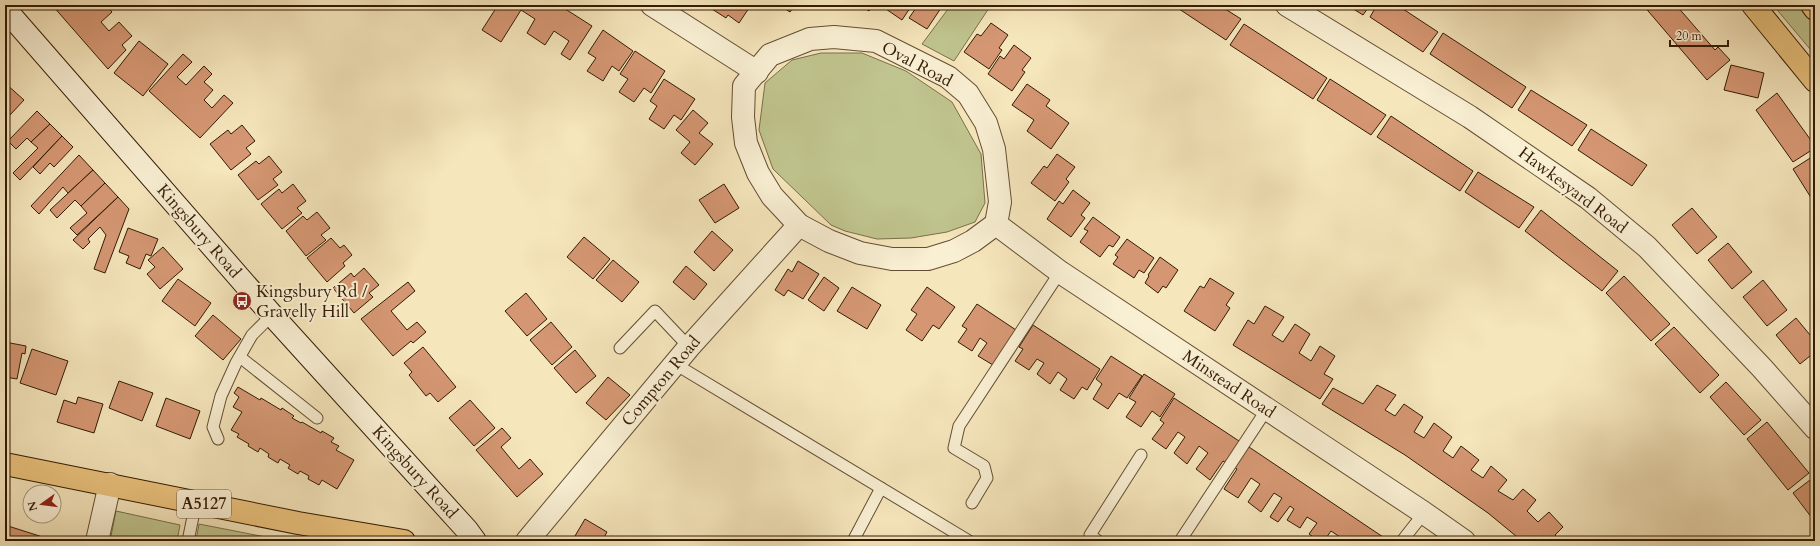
<svg xmlns="http://www.w3.org/2000/svg" width="1820" height="546" viewBox="0 0 1820 546" font-family="Cardo,serif">
	<style>
		.green { fill: #c0c48e; stroke: #7a7049 }
		.building { fill: #d59773; stroke: #331b04 }
		.lines { fill: none; stroke-linecap: round; stroke-linejoin: round }
		.lane-casing { stroke: #644e32; stroke-width: 13 }
		.street-casing { stroke: #644e32; stroke-width: 24 }
		.secondary-casing { stroke: #331b04; stroke-width: 24 }
		.primary-casing { stroke: #331b04; stroke-width: 24 }
		.highway-casing { stroke: #331b04; stroke-width: 24 }
		.lane { stroke: #f9efd3; stroke-width: 11 }
		.street { stroke: #f9efd3; stroke-width: 22 }
		.secondary { stroke: #f9efd3; stroke-width: 22 }
		.primary { stroke: #ebc37e; stroke-width: 22 }
		.highway { stroke: #ebc37e; stroke-width: 22 }
		.labels { text-anchor: middle; dominant-baseline: central; stroke-width: 4; stroke-linejoin: round; paint-order: stroke }
		.shield { fill: #f9efd3; stroke: #6e5b42; stroke-width: 1 }
		.shield-label { font-size: 16px; font-weight: bold; fill: #331b04 }
		.street-label { font-size: 17px; fill: #331b04; stroke: #f9efd3 }
		.poi-label { font-size: 17px; fill: #331b04; stroke: #f9efd3; text-anchor: start }
	</style>
	<rect width="100%" height="100%" fill="#f6e6bc"/>
	<filter id="stains"><feTurbulence type="fractalNoise" baseFrequency=".005" numOctaves="4"/><feColorMatrix values="0 0 0 0 .2 0 0 0 0 .09 0 0 0 0 .02 0 0 0 .5 -.17"/></filter>
	<radialGradient id="worn" r=".72"><stop offset=".6" stop-color="#630" stop-opacity="0"/><stop offset="1" stop-color="#630" stop-opacity=".3"/></radialGradient>
	<g class="green">
		<path d="M951,5H991L954,61L922,44Z"/>
		<path d="M1773,5H1803L1815,21V55Z"/>
		<path d="M821,53H862L906,71L952,102L981,154L985,203L975,222L947,232L911,238L877,239L845,231L831,225L773,169L759,130L765,83L792,60Z"/>
		<path d="M116,511L180,525L177,541H110Z"/>
		<path d="M199,524L286,541H196Z"/>
	</g>
	<g class="building">
		<path d="M52,5H86L88,7L89,5H106L112,12L101,22L109,31L119,22L132,36L122,45L126,50L108,69Z"/>
		<path d="M474,5H485L482,10Z"/>
		<path d="M498,5H559L592,26L570,60L561,54L569,41L554,31L545,45L527,33L535,19L521,10L501,42L482,30Z"/>
		<path d="M715,5H751L739,23L728,15L726,18L712,9Z"/>
		<path d="M779,5H795L790,12Z"/>
		<path d="M860,5H873L869,11Z"/>
		<path d="M880,5H912L902,20Z"/>
		<path d="M918,5H943L927,29L909,18Z"/>
		<path d="M1173,5H1219L1241,19L1226,40Z"/>
		<path d="M1347,5H1370L1363,15Z"/>
		<path d="M1377,5H1397L1438,32L1423,52L1370,17Z"/>
		<path d="M1643,5H1676L1715,50L1718,47L1730,60L1707,80Z"/>
		<path d="M991,23L1008,35L999,48L1002,50L989,69L964,52L977,34L981,36Z"/>
		<path d="M1244,24L1327,78L1313,99L1230,45Z"/>
		<path d="M603,30L633,51L619,71L612,66L603,81L587,71L596,58L588,53Z"/>
		<path d="M1443,33L1526,87L1512,108L1430,54Z"/>
		<path d="M139,41L168,64L143,96L114,73Z"/>
		<path d="M1014,45L1031,58L1022,70L1025,72L1012,91L988,74L1000,56L1004,59Z"/>
		<path d="M635,51L665,71L651,93L644,88L634,102L619,92L628,79L620,74Z"/>
		<path d="M183,54L192,62L177,77L186,85L204,66L212,74L204,82L213,90L204,100L212,108L224,95L233,103L200,138L149,91Z"/>
		<path d="M1731,65L1764,73L1758,98L1724,90Z"/>
		<path d="M664,79L695,99L681,120L674,115L664,129L649,119L657,106L650,101Z"/>
		<path d="M1330,79L1386,115L1371,135L1317,100Z"/>
		<path d="M5,83L24,100L10,115L5,111Z"/>
		<path d="M1027,84L1050,100L1046,106L1069,123L1051,149L1027,131L1034,120L1012,105Z"/>
		<path d="M1531,90L1587,125L1572,146L1518,110Z"/>
		<path d="M1777,93L1815,146V148L1793,162L1756,110Z"/>
		<path d="M693,110L708,123L699,133L713,144L695,165L681,153L690,142L676,130Z"/>
		<path d="M37,111L50,124L31,142L27,138L16,149L8,141Z"/>
		<path d="M1391,116L1473,171L1460,191L1377,137Z"/>
		<path d="M50,124L62,136L20,180L13,173L38,148L31,142Z"/>
		<path d="M242,125L255,141L246,148L251,154L231,170L210,144L228,130L231,134Z"/>
		<path d="M1591,129L1647,165L1632,186L1578,150Z"/>
		<path d="M62,136L73,147L54,167L50,163L40,174L33,167Z"/>
		<path d="M1057,154L1075,167L1066,179L1069,182L1055,201L1031,183L1044,166L1047,168Z"/>
		<path d="M79,155L93,170L68,193L63,187L39,214L31,206Z"/>
		<path d="M1815,155V204L1793,169Z"/>
		<path d="M269,156L282,172L273,179L278,185L258,200L238,175L256,161L259,164Z"/>
		<path d="M93,170L105,183L81,206L75,200L57,218L50,210Z"/>
		<path d="M1478,172L1534,207L1519,228L1465,192Z"/>
		<path d="M105,183L118,197L77,235L70,228L87,213L81,206Z"/>
		<path d="M293,184L306,201L297,208L302,213L282,229L261,204L279,189L282,193Z"/>
		<path d="M724,184L739,208L715,223L699,200Z"/>
		<path d="M1073,190L1090,203L1081,215L1085,218L1071,237L1047,219L1059,201L1063,204Z"/>
		<path d="M118,197L129,209L105,273L94,269L106,235L100,227L88,239L90,242L83,249L73,240Z"/>
		<path d="M1692,208L1717,237L1697,254L1672,225Z"/>
		<path d="M1541,210L1618,271L1602,291L1525,231Z"/>
		<path d="M317,212L330,228L321,235L326,240L306,256L286,231L303,216L307,220Z"/>
		<path d="M1093,217L1120,237L1113,247L1109,245L1100,257L1080,242L1088,231L1084,229Z"/>
		<path d="M128,228L158,239L151,256L146,254L140,269L126,263L129,256L119,252Z"/>
		<path d="M712,231L733,250L714,271L694,252Z"/>
		<path d="M584,237L610,259L593,279L567,257Z"/>
		<path d="M331,238L340,248L344,245L352,255L343,263L345,266L327,282L307,258Z"/>
		<path d="M1127,239L1154,258L1144,273L1139,270L1134,278L1113,264L1118,257L1115,255Z"/>
		<path d="M1728,243L1752,272L1732,289L1708,260Z"/>
		<path d="M163,247L183,269L160,289L147,274L155,267L148,260Z"/>
		<path d="M1160,257L1178,270L1166,288L1163,286L1158,293L1145,283L1149,276L1148,275Z"/>
		<path d="M613,260L639,282L622,302L596,280Z"/>
		<path d="M798,261L819,274L803,299L788,290L784,296L775,290L788,269L792,272Z"/>
		<path d="M686,266L707,284L694,300L673,282Z"/>
		<path d="M364,268L379,285L369,293L373,297L354,313L333,288L351,273L354,277Z"/>
		<path d="M1624,276L1670,324L1651,341L1606,293Z"/>
		<path d="M824,277L839,288L824,311L808,300Z"/>
		<path d="M1210,278L1234,293L1226,305L1230,308L1215,331L1184,311L1200,286L1204,288Z"/>
		<path d="M178,279L211,303L195,326L162,301Z"/>
		<path d="M1763,280L1787,310L1767,326L1743,297Z"/>
		<path d="M408,282L415,291L391,311L407,330L417,322L426,332L413,343L411,341L393,356L361,319Z"/>
		<path d="M852,287L881,305L867,329L837,311Z"/>
		<path d="M927,287L955,307L939,329L933,325L922,341L906,330L917,314L911,310Z"/>
		<path d="M526,293L547,319L527,336L505,311Z"/>
		<path d="M977,304L1019,332L993,365L978,356L987,343L980,338L972,351L958,342L967,329L962,326Z"/>
		<path d="M1265,306L1284,317L1272,335L1283,342L1295,324L1310,334L1299,353L1311,361L1320,346L1335,356L1324,374L1333,379L1320,399L1233,345L1248,320L1254,324Z"/>
		<path d="M213,315L241,339L223,360L195,336Z"/>
		<path d="M1796,318L1815,341V352L1800,364L1776,335Z"/>
		<path d="M551,322L572,347L552,365L530,340Z"/>
		<path d="M1033,325L1100,369L1087,390L1082,387L1074,399L1060,390L1067,379L1058,372L1050,384L1037,374L1044,363L1037,359L1029,370L1015,361L1023,349L1019,347Z"/>
		<path d="M1674,327L1719,375L1700,393L1655,344Z"/>
		<path d="M5,342L26,346L25,354L22,353L17,379L5,377Z"/>
		<path d="M423,347L456,387L438,402L430,393L426,396L409,375L412,372L404,363Z"/>
		<path d="M32,349L68,361L56,395L20,383Z"/>
		<path d="M575,350L596,376L576,393L554,368Z"/>
		<path d="M1111,356L1142,376L1127,398L1119,393L1108,409L1093,399L1102,384L1096,379Z"/>
		<path d="M1144,374L1175,394L1160,417L1152,411L1141,427L1126,417L1136,402L1129,398Z"/>
		<path d="M608,377L630,395L606,420L586,403Z"/>
		<path d="M119,381L153,393L142,421L109,408Z"/>
		<path d="M1726,382L1761,420L1744,435L1710,397Z"/>
		<path d="M1377,385L1396,395L1385,410L1395,416L1404,404L1423,417L1414,432L1424,438L1434,423L1452,437L1443,451L1453,458L1461,446L1479,460L1471,470L1483,478L1491,466L1507,480L1498,491L1513,500L1523,489L1536,500L1527,511L1538,522L1549,512L1563,527L1555,535L1561,541H1522L1488,513L1405,455L1322,404L1333,388L1363,404Z"/>
		<path d="M238,387L260,400L261,398L281,410L282,408L294,416L292,418L301,423L302,422L321,433L322,431L334,438L331,442L339,446L336,450L354,460L337,489L322,480L319,485L308,479L309,476L300,471L298,474L288,468L290,465L280,459L278,463L268,457L269,454L260,448L258,452L248,446L249,444L237,437L239,434L231,430L242,412L233,407L239,397L234,393Z"/>
		<path d="M78,397L103,404L94,433L57,422L64,400L76,404Z"/>
		<path d="M166,398L200,411L190,439L156,426Z"/>
		<path d="M1174,398L1242,443L1228,464L1223,461L1210,480L1196,469L1208,453L1199,446L1187,464L1174,453L1185,437L1178,432L1166,449L1152,439L1164,423L1160,420Z"/>
		<path d="M470,400L495,428L474,446L449,418Z"/>
		<path d="M1767,422L1809,473L1788,490L1747,439Z"/>
		<path d="M502,428L511,438L501,447L519,469L530,459L543,474L517,497L476,450Z"/>
		<path d="M1246,445L1389,541H1346L1331,531L1324,541H1319L1309,534L1317,523L1307,517L1300,528L1287,520L1294,509L1290,506L1278,522L1270,517L1282,498L1274,493L1261,512L1248,502L1260,484L1251,478L1238,498L1224,489L1237,469L1232,466Z"/>
		<path d="M1814,477L1815,479V522L1793,493Z"/>
		<path d="M585,519L607,532L602,541H572Z"/>
		<path d="M5,525L52,540V541H5Z"/>
		<path d="M611,536L619,541H608Z"/>
	</g>
	<g class="lines">
		<g class="lane-casing">
			<g id="lane">
				<path d="M620,348L655,311L689,347"/>
				<path d="M240,357L317,418"/>
				<path d="M675,364L969,541"/>
				<path d="M218,439L213,427L221,396L236,363L252,335L272,315"/>
				<path d="M972,503L987,478L984,466L954,448L959,426L1060,272"/>
				<path d="M188,541L196,502"/>
				<path d="M853,541L881,488"/>
				<path d="M1098,541L1090,535L1141,455"/>
				<path d="M1180,541L1267,409"/>
				<path d="M1402,541L1424,513"/>
			</g>
		</g>
		<g class="street-casing">
			<g id="street">
				<path d="M652,5L757,72"/>
				<path d="M1287,5L1470,117L1588,198L1647,247L1762,368L1815,428"/>
				<path d="M834,37L876,41L948,77L968,94L986,123L994,149L1000,202L996,224L973,241L954,251L928,259H892L860,253L829,241L799,225L772,196L758,173L746,143L743,117L744,86L770,55L810,39Z"/>
				<path d="M996,224L1060,272L1424,513L1464,541"/>
				<path d="M97,541L110,484"/>
				<path d="M527,541L689,347L799,225"/>
			</g>
		</g>
		<g class="secondary-casing">
			<path id="secondary" d="M5,9L272,315L467,530L475,541"/>
		</g>
		<g class="primary-casing">
			<path id="primary" d="M5,464L298,523L404,541"/>
		</g>
		<g class="highway-casing">
			<g id="highway">
				<path d="M1753,5L1815,81"/>
				<path d="M1812,5L1815,9"/>
			</g>
		</g>
		<use href="#lane" class="lane"/>
		<use href="#street" class="street"/>
		<use href="#secondary" class="secondary"/>
		<use href="#primary" class="primary"/>
		<use href="#highway" class="highway"/>
	</g>
	<defs>
		<g id="bus-disc" transform="scale(1)"><circle r="9.5" fill="#8f2418" stroke="#f9efd3"/><path d="M-5-6H5V4H4V6H2V4H-2V6H-4V4H-5ZM-3.5-4V0h7V-4ZM-3.5 1.2v1.5H-2V1.2ZM2 1.2v1.5H3.5V1.2Z" fill="#fff"/></g>
	</defs>
	<g fill-rule="evenodd">
		<use href="#bus-disc" x="242" y="301"/>
	</g>
	<g class="labels">
		<rect class="shield" x="177" y="490" width="54" height="28" rx="3"/>
		<g class="shield-label">
			<text x="204" y="504">A5127</text>
		</g>
		<g class="street-label">
			<text transform="translate(917 64) rotate(28)">Oval Road</text>
			<text transform="translate(1573 190) rotate(37)">Hawkesyard Road</text>
			<text transform="translate(199 231) rotate(49)">Kingsbury Road</text>
			<text transform="translate(661 381) rotate(-50)">Compton Road</text>
			<text transform="translate(1229 384) rotate(34)">Minstead Road</text>
			<text transform="translate(415 472) rotate(48)">Kingsbury Road</text>
		</g>
		<g class="poi-label">
			<text x="256" y="291">Kingsbury Rd /<tspan x="256" dy="20">Gravelly Hill</tspan></text>
		</g>
	</g>
	<rect width="1820" height="546" fill="none" stroke="#f6e6bc" stroke-width="20"/>
	<rect x="6" y="6" width="1808" height="534" fill="none" stroke="#331b04" stroke-width="2"/>
	<rect x="10" y="10" width="1800" height="526" fill="none" stroke="#331b04"/>
	<g transform="translate(42 504) rotate(256)"><circle r="19" fill="#f9efd3" stroke="#aa9a80"/>
	<path d="M0-3L7 15L0 10L-7 15Z" fill="#8f2418"/>
	<text y="-6" font-size="11" font-weight="bold" text-anchor="middle" fill="#331b04">N</text>
	</g>
	<path d="M1670 40v6h58v-6" fill="none" stroke="#331b04" stroke-width="2"/>
	<text x="1676" y="40" font-size="12" fill="#331b04" stroke="#f9efd3" stroke-width="3" paint-order="stroke">20 m</text>
	<rect width="100%" height="100%" filter="url(#stains)"/>
	<rect width="100%" height="100%" fill="url(#worn)"/>
</svg>
